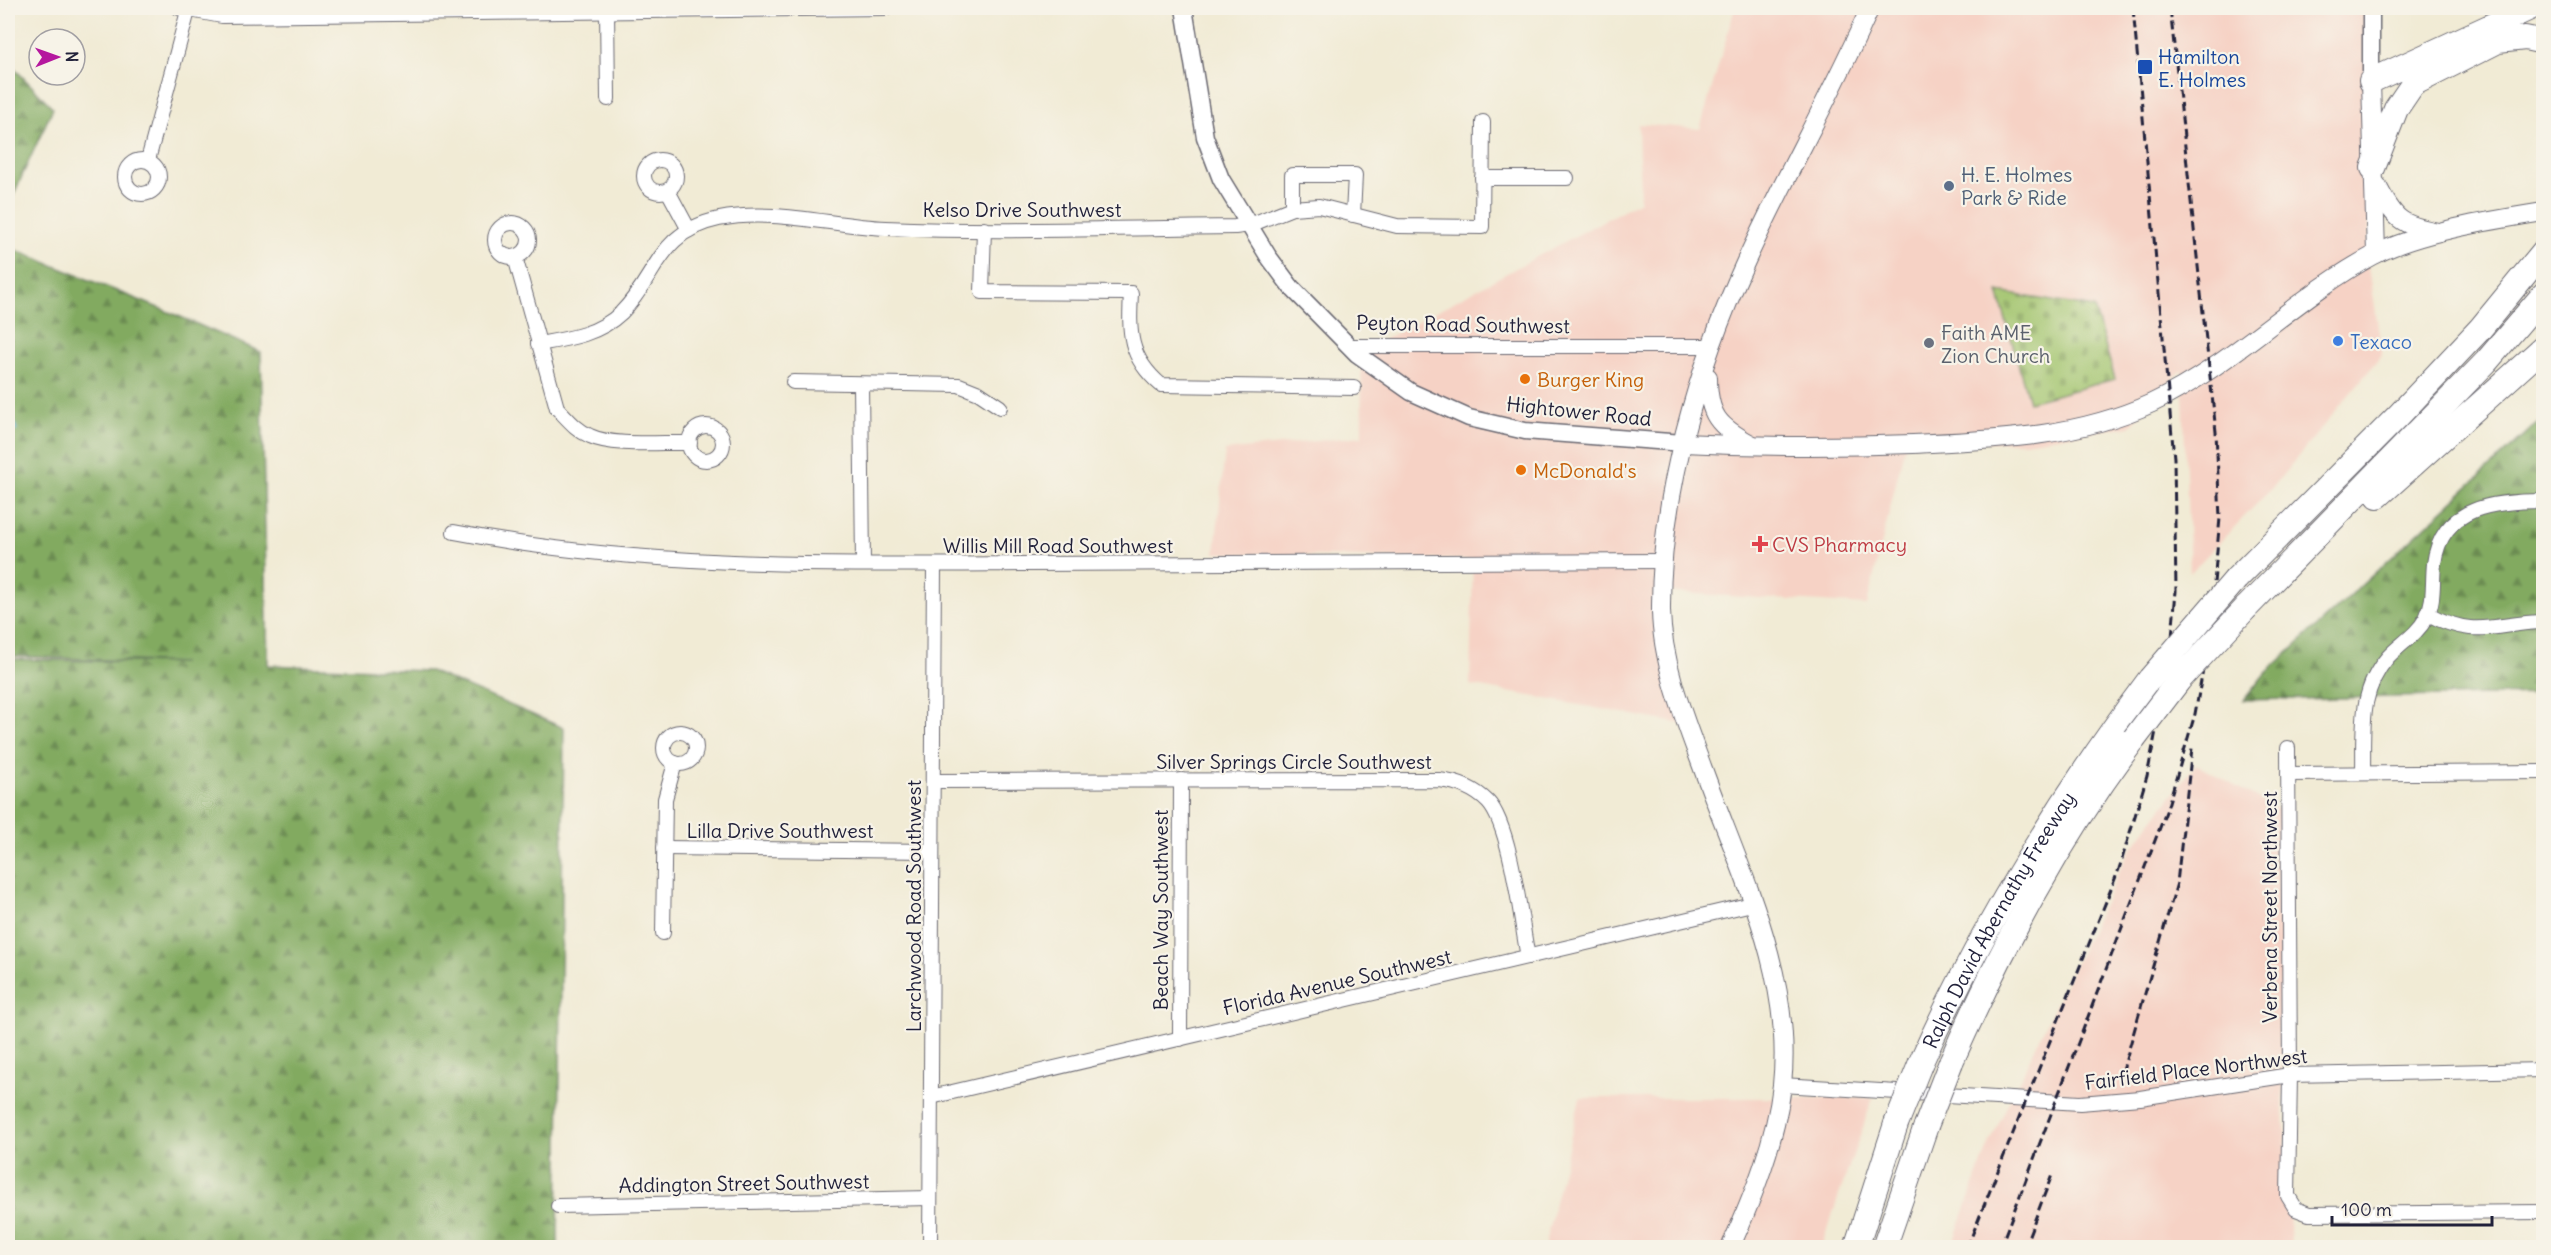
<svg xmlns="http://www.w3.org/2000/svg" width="2551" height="1255" viewBox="0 0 2551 1255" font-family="Delius,sans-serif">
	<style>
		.built { fill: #f6d2c5 }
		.forest { fill: url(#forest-firs); stroke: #52664e; stroke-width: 1.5 }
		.cemetery { fill: url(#cemetery-stones); stroke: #627454; stroke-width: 1.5 }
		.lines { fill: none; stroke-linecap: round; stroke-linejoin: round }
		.stream { stroke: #64addb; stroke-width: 3 }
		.minor-casing { stroke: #6a6871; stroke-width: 16 }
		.tertiary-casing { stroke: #6a6871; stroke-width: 19 }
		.secondary-casing { stroke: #6a6871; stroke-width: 20 }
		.motorway-casing { stroke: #6a6871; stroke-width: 26 }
		.minor { stroke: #fff; stroke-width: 14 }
		.tertiary { stroke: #fff; stroke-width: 16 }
		.secondary { stroke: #fff; stroke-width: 18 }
		.motorway { stroke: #fff; stroke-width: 24 }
		.rail { stroke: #22223b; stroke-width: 3; stroke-dasharray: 9 4.5; stroke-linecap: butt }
		.motorway-bridge-casing { stroke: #6a6871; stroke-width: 26; stroke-linecap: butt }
		.motorway-bridge { stroke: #fff; stroke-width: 24 }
		.transit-dot { fill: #1a4fb4; stroke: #f7f3e8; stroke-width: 2 }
		.service-dot { fill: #5c6f8a; stroke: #f7f3e8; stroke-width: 2 }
		.shop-dot { fill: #3f7fe0; stroke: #f7f3e8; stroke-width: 2 }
		.worship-dot { fill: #6b7280; stroke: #f7f3e8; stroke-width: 2 }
		.food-dot { fill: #e8710a; stroke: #f7f3e8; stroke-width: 2 }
		.health-dot { fill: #e0444e; stroke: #f7f3e8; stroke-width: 2 }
		.labels { text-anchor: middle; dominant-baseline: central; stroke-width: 4.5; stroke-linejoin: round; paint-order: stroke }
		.transit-label { font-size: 20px; fill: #164399; stroke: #f7f3e8; text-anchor: start }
		.service-label { font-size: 20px; fill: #4e5e75; stroke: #f7f3e8; text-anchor: start }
		.street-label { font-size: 20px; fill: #22223b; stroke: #f7f3e8 }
		.worship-label { font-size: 20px; fill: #5b616d; stroke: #f7f3e8; text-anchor: start }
		.shop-label { font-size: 20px; fill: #366cbe; stroke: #f7f3e8; text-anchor: start }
		.food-label { font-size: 20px; fill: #c56008; stroke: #f7f3e8; text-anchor: start }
		.health-label { font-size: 20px; fill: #be3a42; stroke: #f7f3e8; text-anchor: start }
	</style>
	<defs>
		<pattern id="forest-firs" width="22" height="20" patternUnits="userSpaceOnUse" patternTransform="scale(1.5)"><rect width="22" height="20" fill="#82aa61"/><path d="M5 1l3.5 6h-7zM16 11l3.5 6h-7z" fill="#6a8a51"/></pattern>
		<pattern id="cemetery-stones" width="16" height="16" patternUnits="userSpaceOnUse" patternTransform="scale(1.5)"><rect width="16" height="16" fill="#a3c56e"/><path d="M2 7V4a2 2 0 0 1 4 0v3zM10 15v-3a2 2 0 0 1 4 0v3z" fill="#8ca960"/></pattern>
	</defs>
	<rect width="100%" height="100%" fill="#f7f3e8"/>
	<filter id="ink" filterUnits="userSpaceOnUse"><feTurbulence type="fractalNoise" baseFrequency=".0167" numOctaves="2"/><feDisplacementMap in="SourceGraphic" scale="12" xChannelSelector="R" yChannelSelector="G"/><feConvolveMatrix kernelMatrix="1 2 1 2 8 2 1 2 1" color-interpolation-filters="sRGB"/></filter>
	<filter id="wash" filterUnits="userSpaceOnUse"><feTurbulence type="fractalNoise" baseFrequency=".008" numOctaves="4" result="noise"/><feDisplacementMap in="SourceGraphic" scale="24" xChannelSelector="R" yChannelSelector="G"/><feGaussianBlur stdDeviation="1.35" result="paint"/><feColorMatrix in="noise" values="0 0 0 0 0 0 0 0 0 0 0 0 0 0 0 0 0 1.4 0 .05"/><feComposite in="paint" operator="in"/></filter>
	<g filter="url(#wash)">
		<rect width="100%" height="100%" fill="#f1ebd5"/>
		<g class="built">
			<path d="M1735,8H2375L2368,259L2382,355L2271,489L2190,573L2182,369L2130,426L2024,442L1906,441L1867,605L1653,591L1688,725L1470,685L1473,560L1215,553L1225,451L1362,436L1361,352L1640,201L1638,124L1700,129Z"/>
			<path d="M2196,764L2281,812L2282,1072L2291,1247L1951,1248L1989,1144L2128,853Z"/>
			<path d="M1580,1098H1873L1821,1247L1544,1248Z"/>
		</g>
		<g class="forest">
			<path d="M8,62L53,108L8,207Z"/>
			<path d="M8,247L176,315L261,352L268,665L430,671L564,728L558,1247H8V659L183,663L8,656Z"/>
			<path d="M2543,418V694L2244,700L2263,676Z"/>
		</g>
		<path class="cemetery" d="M1998,292L2094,308L2115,379L2029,402Z"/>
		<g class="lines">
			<path class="stream" d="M8,408L16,430"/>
		</g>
	</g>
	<g filter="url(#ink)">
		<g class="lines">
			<g class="minor-casing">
				<g id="minor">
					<path d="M179,8L222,16L887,8"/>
					<path d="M607,8L608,99"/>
					<circle cx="660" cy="176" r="16"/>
					<path d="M148,160L188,11"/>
					<circle cx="142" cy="177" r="17"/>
					<path d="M1482,178H1567"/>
					<path d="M668,191L689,230"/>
					<path d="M1292,208V175H1355L1353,215"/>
					<circle cx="512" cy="240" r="17"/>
					<path d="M984,229L982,292L1131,293C1129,332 1128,357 1161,385L1354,388"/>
					<path d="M515,257L557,408C567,418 576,430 590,436C613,447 663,442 690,443"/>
					<path d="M538,344C567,339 598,335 621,313C658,276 657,232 719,219C774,208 832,226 886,228C1002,233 1119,228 1235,227L1250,225L1292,208L1319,206L1397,226L1482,227L1483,122"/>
					<path d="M1349,346H1712"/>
					<path d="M793,382L959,385L979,393L1000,407"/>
					<path d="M861,384L863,564"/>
					<circle cx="706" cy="443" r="17"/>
					<path d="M454,532C643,569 838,565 1030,564C1242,563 1453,562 1664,561"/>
					<path d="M2428,614C2477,640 2493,623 2544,622"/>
					<circle cx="680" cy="748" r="16"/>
					<path d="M2288,748L2290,1075L2288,1196L2296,1209L2309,1214L2544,1212"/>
					<path d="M2363,773C2364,729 2358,692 2388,657C2401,643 2417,635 2426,618C2435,601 2432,583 2434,564C2441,505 2497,501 2544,501"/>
					<path d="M2288,774L2544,772"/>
					<path d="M933,781L1439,780C1458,782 1474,788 1488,802C1511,826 1521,922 1528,957"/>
					<path d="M664,848L932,851"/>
					<path d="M663,933L665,799L675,763"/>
					<path d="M1180,1039L1181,780"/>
					<path d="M1782,1085L2080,1103L2140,1098L2290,1075L2544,1070"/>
					<path d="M931,1097L1752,904"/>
					<path d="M558,1206L930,1198"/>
					<path d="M930,1248L934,565"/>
				</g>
			</g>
			<g class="tertiary-casing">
				<g id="tertiary">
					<path d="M1184,8L1205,137L1221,179L1268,256L1291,287L1357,354L1411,392L1469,418L1525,431L1683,443"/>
					<path d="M2371,8V81"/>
				</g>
			</g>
			<g class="secondary-casing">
				<g id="secondary">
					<path d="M2371,81L2376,254"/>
					<path d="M2377,185C2394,219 2400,225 2438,232"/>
					<path d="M1708,377C1708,415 1718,426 1751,444"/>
					<path d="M1683,443C1760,447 1836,447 1913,444C1995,440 2076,438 2152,403C2233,365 2295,297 2374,255C2418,232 2494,220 2544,212"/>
					<path d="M1730,1248C1753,1197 1776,1140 1782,1085C1794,976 1739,869 1703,769C1685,720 1662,664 1661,611C1660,495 1698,365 1746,261C1785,176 1832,94 1870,8"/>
				</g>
			</g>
			<g class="motorway-casing">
				<g id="motorway">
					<path d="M2371,81L2530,8"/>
					<path d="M2373,168L2396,109L2413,84L2498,41L2525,38L2544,42"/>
					<path d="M2378,496L2544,347"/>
					<path d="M2236,579L2399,415L2480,329L2544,251"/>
					<path d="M2246,608L2486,362L2544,294"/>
					<path id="s1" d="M1921,1062C1983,925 2060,799 2150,679"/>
					<path d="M1951,1062C2002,947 2059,839 2134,739"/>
					<path d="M1856,1248L1896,1124"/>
					<path d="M1884,1248L1926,1126"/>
				</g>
			</g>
			<use href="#minor" class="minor"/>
			<use href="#tertiary" class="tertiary"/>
			<use href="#secondary" class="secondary"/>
			<use href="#motorway" class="motorway"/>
			<g class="rail">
				<path d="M2122,1073L2177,883L2192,748"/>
				<path d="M1967,1248L2119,869L2147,776L2170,661L2176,591L2174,458L2133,8"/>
				<path d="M2000,1248L2167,809L2195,714L2209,637L2220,518L2216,432L2170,8"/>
				<path d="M2024,1248L2052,1175"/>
			</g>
			<g class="motorway-bridge-casing">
				<g id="motorway-bridge">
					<path d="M2150,679L2236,579"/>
					<path d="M2134,739L2179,680L2246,608"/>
					<path d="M1896,1124L1921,1062"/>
					<path d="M1926,1126L1951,1062"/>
				</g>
			</g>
			<use href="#motorway-bridge" class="motorway-bridge"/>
		</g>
	</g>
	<rect class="transit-dot" x="2137" y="59" width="16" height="16" rx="3"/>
	<circle class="service-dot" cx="1949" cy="186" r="6"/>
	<circle class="shop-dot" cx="2338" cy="341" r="6"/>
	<circle class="worship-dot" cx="1929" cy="343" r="6"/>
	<g class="food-dot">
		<circle cx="1525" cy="379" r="6"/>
		<circle cx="1521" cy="470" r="6"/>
	</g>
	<path class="health-dot" d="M1757 535h6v6h6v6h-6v6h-6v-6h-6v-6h6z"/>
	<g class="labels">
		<g class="transit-label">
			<text x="2158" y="56">Hamilton<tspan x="2158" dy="23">E. Holmes</tspan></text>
		</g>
		<g class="service-label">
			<text x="1961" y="174">H. E. Holmes<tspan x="1961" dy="23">Park &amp; Ride</tspan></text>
		</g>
		<g class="street-label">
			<text x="1022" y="209">Kelso Drive Southwest</text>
			<text transform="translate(1463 324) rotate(1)">Peyton Road Southwest</text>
			<text transform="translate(1579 411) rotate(6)">Hightower Road</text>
			<text x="1058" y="545">Willis Mill Road Southwest</text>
			<text x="1294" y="761">Silver Springs Circle Southwest</text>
			<text x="780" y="830">Lilla Drive Southwest</text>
			<text transform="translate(913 906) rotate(-90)">Larchwood Road Southwest</text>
			<text transform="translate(2269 907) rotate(-90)">Verbena Street Northwest</text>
			<text transform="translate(1160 910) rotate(-90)">Beach Way Southwest</text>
			<text stroke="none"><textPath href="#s1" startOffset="162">Ralph David Abernathy Freeway</textPath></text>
			<text transform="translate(1337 982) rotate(-13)">Florida Avenue Southwest</text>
			<text transform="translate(2196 1069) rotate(-7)">Fairfield Place Northwest</text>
			<text transform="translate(744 1183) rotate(-1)">Addington Street Southwest</text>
		</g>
		<g class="worship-label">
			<text x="1941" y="332">Faith AME<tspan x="1941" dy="23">Zion Church</tspan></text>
		</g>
		<g class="shop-label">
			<text x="2350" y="341">Texaco</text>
		</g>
		<g class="food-label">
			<text x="1537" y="379">Burger King</text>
			<text x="1533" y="470">McDonald's</text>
		</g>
		<g class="health-label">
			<text x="1772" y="544">CVS Pharmacy</text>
		</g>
	</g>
	<rect width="2551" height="1255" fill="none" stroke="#f7f3e8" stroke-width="30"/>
	<g transform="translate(57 57) rotate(89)"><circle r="28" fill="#f7f3e8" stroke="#a29fa3" stroke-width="1.5"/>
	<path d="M0-4.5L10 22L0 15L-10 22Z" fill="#b5179e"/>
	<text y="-9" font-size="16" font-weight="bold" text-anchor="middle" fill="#22223b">N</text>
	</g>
	<path d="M2332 1216v9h160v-9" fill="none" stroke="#22223b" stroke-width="3"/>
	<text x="2341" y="1216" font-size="18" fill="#22223b" stroke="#f7f3e8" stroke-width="4.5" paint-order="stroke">100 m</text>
</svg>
